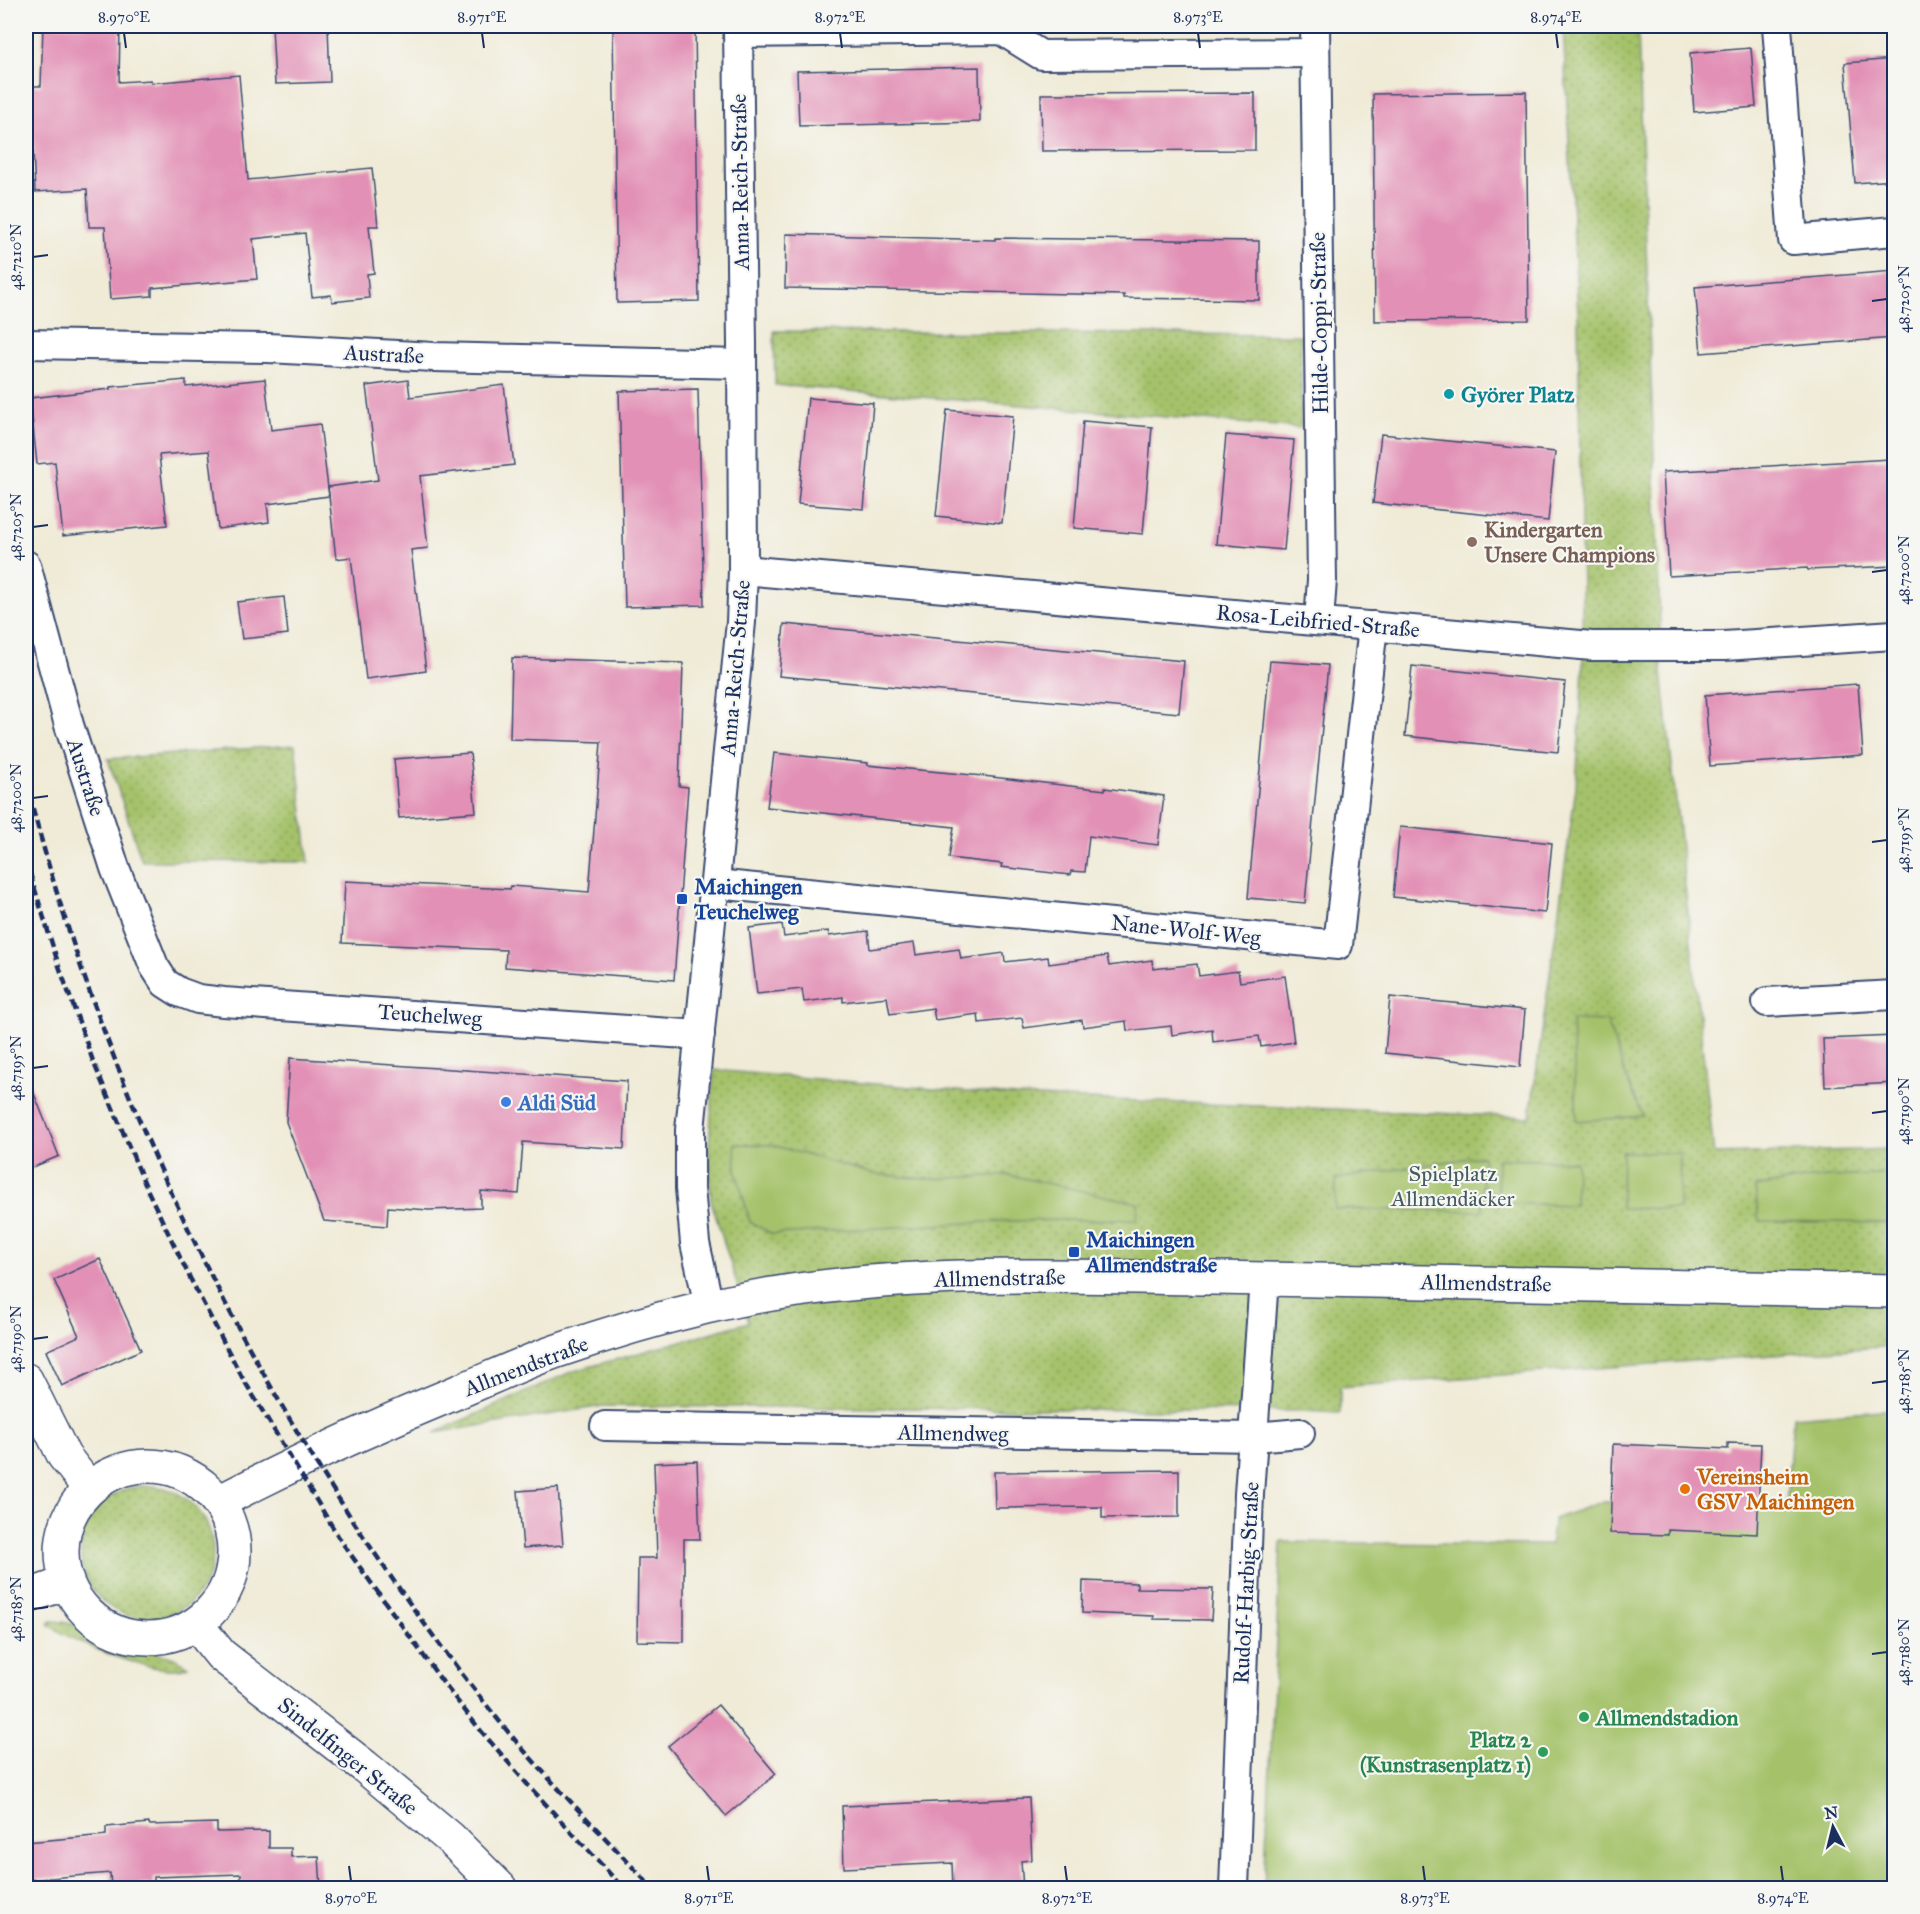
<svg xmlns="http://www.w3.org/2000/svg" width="1920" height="1914" viewBox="0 0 1920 1914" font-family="'IM FELL Great Primer',serif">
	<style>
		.grass { fill: url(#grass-dots); stroke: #607864; stroke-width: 1.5 }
		.green { fill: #a5c26a; stroke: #607864; stroke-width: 1.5 }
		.building { fill: #e290b5 }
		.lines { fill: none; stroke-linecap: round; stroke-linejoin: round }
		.minor-casing { stroke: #3b4b70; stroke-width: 32 }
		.tertiary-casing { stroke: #3b4b70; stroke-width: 36 }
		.secondary-casing { stroke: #3b4b70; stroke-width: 36 }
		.minor { stroke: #fff; stroke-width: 28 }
		.tertiary { stroke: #fff; stroke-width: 33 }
		.secondary { stroke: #fff; stroke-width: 33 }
		.rail { stroke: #1b2f5e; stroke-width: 4.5; stroke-dasharray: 9 4.5; stroke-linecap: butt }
		.ticks { fill: none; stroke: #1b2f5e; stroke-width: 2 }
		.culture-dot { fill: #0f9aa8; stroke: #f6f6f2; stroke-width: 2 }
		.education-dot { fill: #8d6e63; stroke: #f6f6f2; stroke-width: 2 }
		.transit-dot { fill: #1a4fb4; stroke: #f6f6f2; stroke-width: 2 }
		.shop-dot { fill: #3f7fe0; stroke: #f6f6f2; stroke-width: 2 }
		.food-dot { fill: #e8710a; stroke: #f6f6f2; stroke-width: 2 }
		.leisure-dot { fill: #2e9e5b; stroke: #f6f6f2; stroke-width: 2 }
		.labels { text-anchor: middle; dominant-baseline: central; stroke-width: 4.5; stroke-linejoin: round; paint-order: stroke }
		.street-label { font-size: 22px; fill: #1b2f5e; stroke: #f6f6f2 }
		.culture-label { font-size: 22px; font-weight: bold; fill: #0d838f; stroke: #f6f6f2; text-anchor: start }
		.education-label { font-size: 22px; font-weight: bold; fill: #785e54; stroke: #f6f6f2; text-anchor: start }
		.transit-label { font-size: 22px; font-weight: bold; fill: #164399; stroke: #f6f6f2; text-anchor: start }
		.shop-label { font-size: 22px; font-weight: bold; fill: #366cbe; stroke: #f6f6f2; text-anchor: start }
		.park-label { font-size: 22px; fill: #445b62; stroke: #f6f6f2 }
		.food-label { font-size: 22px; font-weight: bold; fill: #c56008; stroke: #f6f6f2; text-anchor: start }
		.leisure-label { font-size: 22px; font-weight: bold; fill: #27864d; stroke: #f6f6f2; text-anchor: start }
		.neatline { fill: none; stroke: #1b2f5e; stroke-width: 2 }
		.ticks-label { font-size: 15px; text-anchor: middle; fill: #1b2f5e }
	</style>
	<defs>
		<pattern id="grass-dots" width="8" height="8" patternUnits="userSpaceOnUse" patternTransform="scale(1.5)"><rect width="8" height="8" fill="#a5c26a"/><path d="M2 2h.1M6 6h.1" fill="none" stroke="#869e5a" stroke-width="1.8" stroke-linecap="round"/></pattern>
	</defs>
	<rect width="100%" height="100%" fill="#f6f6f2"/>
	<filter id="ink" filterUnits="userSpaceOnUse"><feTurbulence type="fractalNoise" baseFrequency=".0167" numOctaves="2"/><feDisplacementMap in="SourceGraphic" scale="12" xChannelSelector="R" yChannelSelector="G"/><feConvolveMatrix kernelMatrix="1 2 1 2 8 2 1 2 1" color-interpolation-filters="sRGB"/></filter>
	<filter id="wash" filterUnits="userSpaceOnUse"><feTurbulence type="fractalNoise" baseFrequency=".008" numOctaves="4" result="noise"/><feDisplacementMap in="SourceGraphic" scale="24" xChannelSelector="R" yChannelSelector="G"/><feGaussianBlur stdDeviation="1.35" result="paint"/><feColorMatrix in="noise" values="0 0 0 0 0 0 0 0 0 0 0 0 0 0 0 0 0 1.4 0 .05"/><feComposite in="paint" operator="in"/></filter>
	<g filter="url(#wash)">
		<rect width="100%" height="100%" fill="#f0ebd7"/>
		<g class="grass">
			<path d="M1563,26H1639L1638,31L1662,672L1714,1154L1894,1149V1346L1340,1387V1413L1301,1411L603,1406L434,1433L571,1372L749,1322L711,1201L709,1146L714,1070L1015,1096L1530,1117L1576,787L1583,668L1578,317Z"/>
			<path d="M774,331L1301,335V428L775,385Z"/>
			<path d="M295,745L309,862L142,861L108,759Z"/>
			<circle cx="147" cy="1552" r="66"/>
			<path d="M50,1621C82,1621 96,1639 125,1647C146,1653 169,1651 188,1666C162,1680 72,1642 49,1625Z"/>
		</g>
		<g class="green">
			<path d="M1572,1020L1607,1021L1626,1077L1643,1116L1577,1121Z"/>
			<path d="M735,1144L772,1145L873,1174L926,1179L1009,1175L1138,1203L1137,1219L1004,1221L772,1234L750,1222L736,1171Z"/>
			<path d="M1622,1152L1680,1153L1679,1209L1621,1208Z"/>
			<path d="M1483,1156L1482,1211L1335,1209L1336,1179Z"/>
			<path d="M1498,1159L1576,1161L1575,1205L1497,1203Z"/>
			<path d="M1894,1174V1223L1759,1221L1755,1187L1811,1178Z"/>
			<path d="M1894,1409V1888H1264L1281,1542L1550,1545L1554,1519L1604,1501L1786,1506L1793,1417Z"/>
		</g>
		<g id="blocks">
			<g class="building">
				<path d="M43,26H120L119,82L151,80V83L239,75L248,180L372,168L378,226H369L374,273L367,274L369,298L332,302L331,295L312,297L305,233L253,239L257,279L152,288V296L110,299L105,227H89L87,189L35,192L30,86H41Z"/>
				<path d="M272,26H328L330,82L275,84Z"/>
				<path d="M613,26H695L699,301L617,303Z"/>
				<path d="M1751,48L1756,107L1694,112L1690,53Z"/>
				<path d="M1894,59V180L1855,183L1845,63Z"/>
				<path d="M979,67L980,122L799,126L797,71Z"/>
				<path d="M1526,92L1529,320L1375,321L1373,94Z"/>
				<path d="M1255,93V150L1042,151L1041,94Z"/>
				<path d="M786,234L995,240V238L1259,241V300L1124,298V295L785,288Z"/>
				<path d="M1894,271V338L1701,353L1695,287Z"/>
				<path d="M265,379L271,430L320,424L329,496L267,504L269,522L218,529L209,451L159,455L167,525L63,536L55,462L37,464L30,398L110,389V387L186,380V387Z"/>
				<path d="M408,380L410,397L504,385L514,465L420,476L428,548L411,550L426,671L366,679L351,557L336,559L328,487L378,480L366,386Z"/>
				<path d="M698,389L704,605L625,607L619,391Z"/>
				<path d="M808,398L873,403L864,509L798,504Z"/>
				<path d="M947,410L1013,416L1002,523L936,516Z"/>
				<path d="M1083,421L1152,427L1143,534L1074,528Z"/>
				<path d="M1381,434L1555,452L1548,521L1373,503Z"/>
				<path d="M1226,435L1294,440L1284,550L1216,544Z"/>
				<path d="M1891,459L1894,514V566L1808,570L1807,568L1669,576L1663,472Z"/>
				<path d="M284,597L288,634L242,639L237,602Z"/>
				<path d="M784,624L1184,661L1179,713L779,676Z"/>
				<path d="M512,658L683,663L679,786L688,787L674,980L505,967L506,950L342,943L345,881L510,889L511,886L589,892L601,742L510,739Z"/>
				<path d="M1270,661L1328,665L1305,903L1248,898Z"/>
				<path d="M1412,666L1565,682L1558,752L1405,736Z"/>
				<path d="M1858,684L1863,755L1710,766L1705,695Z"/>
				<path d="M470,753L476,812L399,818L394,759Z"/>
				<path d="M774,753L868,763L867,765L983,776L1105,790V788L1164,796L1158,845L1089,836L1085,872L1071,871L1070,875L1001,867L1002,864L949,858L954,827L767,807Z"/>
				<path d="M1400,827L1552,843L1545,913L1393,897Z"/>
				<path d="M782,924L784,937L828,931L829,936L868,931L870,949L914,943L916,955L959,949L961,959L1004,953L1005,962L1048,957L1049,964L1107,956L1109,966L1152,960L1153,969L1197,964L1199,976L1238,971L1240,982L1285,976L1294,1042L1261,1047L1259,1036L1213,1042L1212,1029L1172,1035L1171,1026L1127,1031L1126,1021L1083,1027L1082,1020L1024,1028L1022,1018L979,1023L978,1014L935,1020L933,1008L890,1014L887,997L843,1002V997L804,1002L802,989L757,994L749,928Z"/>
				<path d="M1390,997L1525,1010L1520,1067L1385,1053Z"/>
				<path d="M1894,1036V1083L1825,1087L1823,1039Z"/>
				<path d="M290,1058L627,1081L624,1149L523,1142L519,1194L481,1191V1208L429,1210L388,1207L387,1226L324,1221L286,1122Z"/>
				<path d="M27,1076L59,1156L26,1170V1077Z"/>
				<path d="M100,1259L141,1350L62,1386L46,1351L79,1336L54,1280Z"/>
				<path d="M1728,1443L1761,1444L1757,1534L1668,1530V1535L1610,1533L1613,1444L1728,1449Z"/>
				<path d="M697,1461L700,1539H684V1642L637,1641L638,1558H657L654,1463Z"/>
				<path d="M1179,1470V1517L1102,1518V1507L995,1508L994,1472Z"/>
				<path d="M558,1488L563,1545L523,1548L518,1491Z"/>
				<path d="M1083,1581L1137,1583V1588L1213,1589L1211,1620L1154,1619V1616L1082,1613Z"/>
				<path d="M718,1705L776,1774L726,1816L668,1746Z"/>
				<path d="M1029,1798L1032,1860L1021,1861L1023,1888H953L952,1863L844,1868L842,1806Z"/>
				<path d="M149,1823L150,1825L217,1823V1832L269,1831V1848H291V1857L319,1856L321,1888H240L241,1874L154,1877V1884L111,1887L110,1873L26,1880V1842L106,1835V1827Z"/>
			</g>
		</g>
	</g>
	<g filter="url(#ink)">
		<use href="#blocks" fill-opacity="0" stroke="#3b4b70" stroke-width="1.5"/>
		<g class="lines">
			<g class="minor-casing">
				<g id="minor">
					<path d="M1315,26L1322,580L1319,621"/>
					<path d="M1777,26L1793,240L1894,231"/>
					<path d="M738,33L1001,30L1041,55L1315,53"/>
					<path d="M26,344L268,348L434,357L742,364"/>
					<path d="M26,565L69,725L115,868L154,966L165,983L179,992L198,999L224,1002L700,1035"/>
					<path d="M743,570L1592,646H1724L1894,635"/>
					<path d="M715,884L1338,945L1373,626"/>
					<path d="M1767,1002L1894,995"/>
					<path d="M709,1306L695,1243L690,1188V1130L741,622L743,570L742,344L738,26"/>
					<path d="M605,1426L1254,1437L1300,1433"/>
					<path d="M1234,1888L1249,1494L1264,1279"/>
				</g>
			</g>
			<g class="tertiary-casing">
				<path id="tertiary" d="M26,1380L64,1456L89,1488"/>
			</g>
			<g class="secondary-casing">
				<g id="secondary">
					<circle cx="148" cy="1552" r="86"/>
					<path d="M219,1502C298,1461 379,1424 462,1390C493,1377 525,1362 557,1351C606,1334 656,1319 706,1307C872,1268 1044,1276 1213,1278C1440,1281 1667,1287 1894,1291"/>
					<path d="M26,1597L66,1583"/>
					<path d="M196,1624L221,1655L364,1766L450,1838L500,1888"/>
				</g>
			</g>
			<use href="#minor" class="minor"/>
			<use href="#tertiary" class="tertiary"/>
			<use href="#secondary" class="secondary"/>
			<g class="rail">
				<path d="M26,782C112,1122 276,1444 496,1717C544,1777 600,1831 652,1888"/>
				<path d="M26,861L59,966L93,1061L147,1189L190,1278L242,1377L341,1541L444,1684L481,1731L528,1785L623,1888"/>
			</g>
		</g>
	</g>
	<path class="ticks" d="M124,33L126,48M482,33L484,48M840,33L842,48M1198,33L1200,48M1556,33L1558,48M33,257L48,255M1872,301L1887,299M33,527L48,525M1872,572L1887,570M33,798L48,796M1872,842L1887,840M33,1068L48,1066M1872,1113L1887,1111M33,1339L48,1337M1872,1383L1887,1381M33,1609L48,1607M1872,1654L1887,1652M349,1866L351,1881M707,1866L709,1881M1065,1866L1067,1881M1423,1866L1425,1881M1781,1866L1783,1881"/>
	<circle class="culture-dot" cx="1449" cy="394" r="6"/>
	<circle class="education-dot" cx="1472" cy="542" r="6"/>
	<g class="transit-dot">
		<rect x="676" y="893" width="12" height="12" rx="3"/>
		<rect x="1068" y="1246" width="12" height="12" rx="3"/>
	</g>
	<circle class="shop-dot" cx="506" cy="1102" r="6"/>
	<circle class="food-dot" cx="1685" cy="1489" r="6"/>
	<g class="leisure-dot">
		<circle cx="1584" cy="1717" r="6"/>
		<circle cx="1543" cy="1752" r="6"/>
	</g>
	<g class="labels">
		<g class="street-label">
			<text transform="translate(740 182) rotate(-91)">Anna-Reich-Straße</text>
			<text transform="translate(1319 323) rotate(-91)">Hilde-Coppi-Straße</text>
			<text transform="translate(384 354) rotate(3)">Austraße</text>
			<text transform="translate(1318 621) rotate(5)">Rosa-Leibfried-Straße</text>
			<text transform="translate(735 668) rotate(-85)">Anna-Reich-Straße</text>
			<text transform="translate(86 777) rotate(72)">Austraße</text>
			<text transform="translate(1186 930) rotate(6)">Nane-Wolf-Weg</text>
			<text transform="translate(430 1015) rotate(4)">Teuchelweg</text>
			<text transform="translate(1000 1278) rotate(-1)">Allmendstraße</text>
			<text transform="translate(1486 1283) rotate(1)">Allmendstraße</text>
			<text transform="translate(526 1366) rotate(-21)">Allmendstraße</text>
			<text transform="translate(953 1433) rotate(1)">Allmendweg</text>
			<text transform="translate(1246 1583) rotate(-87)">Rudolf-Harbig-Straße</text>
			<text transform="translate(348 1756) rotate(39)">Sindelfinger Straße</text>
		</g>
		<g class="culture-label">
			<text x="1461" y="394">Györer Platz</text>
		</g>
		<g class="education-label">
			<text x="1484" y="529">Kindergarten<tspan x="1484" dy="25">Unsere Champions</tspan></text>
		</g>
		<g class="transit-label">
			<text x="694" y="886">Maichingen<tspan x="694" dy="25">Teuchelweg</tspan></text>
			<text x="1086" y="1239">Maichingen<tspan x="1086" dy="25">Allmendstraße</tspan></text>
		</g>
		<g class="shop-label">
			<text x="518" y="1102">Aldi Süd</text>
		</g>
		<g class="park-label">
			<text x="1453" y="1173">Spielplatz<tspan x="1453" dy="25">Allmendäcker</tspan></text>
		</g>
		<g class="food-label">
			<text x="1697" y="1476">Vereinsheim<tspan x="1697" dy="25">GSV Maichingen</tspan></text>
		</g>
		<g class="leisure-label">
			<text x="1596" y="1717">Allmendstadion</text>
			<text x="1531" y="1739" text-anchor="end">Platz 2<tspan x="1531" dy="25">(Kunstrasenplatz 1)</tspan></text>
		</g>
	</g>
	<rect width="1920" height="1914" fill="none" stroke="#f6f6f2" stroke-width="66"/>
	<g transform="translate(1833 1827) rotate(353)" stroke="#f6f6f2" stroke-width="4.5" paint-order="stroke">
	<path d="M0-4.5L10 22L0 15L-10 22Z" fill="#1b2f5e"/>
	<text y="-9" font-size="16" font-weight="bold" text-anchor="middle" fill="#1b2f5e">N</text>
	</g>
	<rect x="33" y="33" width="1854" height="1848" class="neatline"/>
	<g class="ticks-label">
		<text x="124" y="22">8.970°E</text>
		<text x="482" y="22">8.971°E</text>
		<text x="840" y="22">8.972°E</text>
		<text x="1198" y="22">8.973°E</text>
		<text x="1556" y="22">8.974°E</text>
		<text transform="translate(16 257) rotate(-90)" y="5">48.7210°N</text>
		<text transform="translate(1904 299) rotate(-90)" y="5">48.7205°N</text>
		<text transform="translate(16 527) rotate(-90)" y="5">48.7205°N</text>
		<text transform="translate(1904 570) rotate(-90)" y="5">48.7200°N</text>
		<text transform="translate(16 798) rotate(-90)" y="5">48.7200°N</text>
		<text transform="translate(1904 840) rotate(-90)" y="5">48.7195°N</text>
		<text transform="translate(16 1068) rotate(-90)" y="5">48.7195°N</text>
		<text transform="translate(1904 1111) rotate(-90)" y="5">48.7190°N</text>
		<text transform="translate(16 1339) rotate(-90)" y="5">48.7190°N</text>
		<text transform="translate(1904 1381) rotate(-90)" y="5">48.7185°N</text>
		<text transform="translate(16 1609) rotate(-90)" y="5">48.7185°N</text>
		<text transform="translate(1904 1652) rotate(-90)" y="5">48.7180°N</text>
		<text x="351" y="1903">8.970°E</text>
		<text x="709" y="1903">8.971°E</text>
		<text x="1067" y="1903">8.972°E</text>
		<text x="1425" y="1903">8.973°E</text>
		<text x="1783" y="1903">8.974°E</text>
	</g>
</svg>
